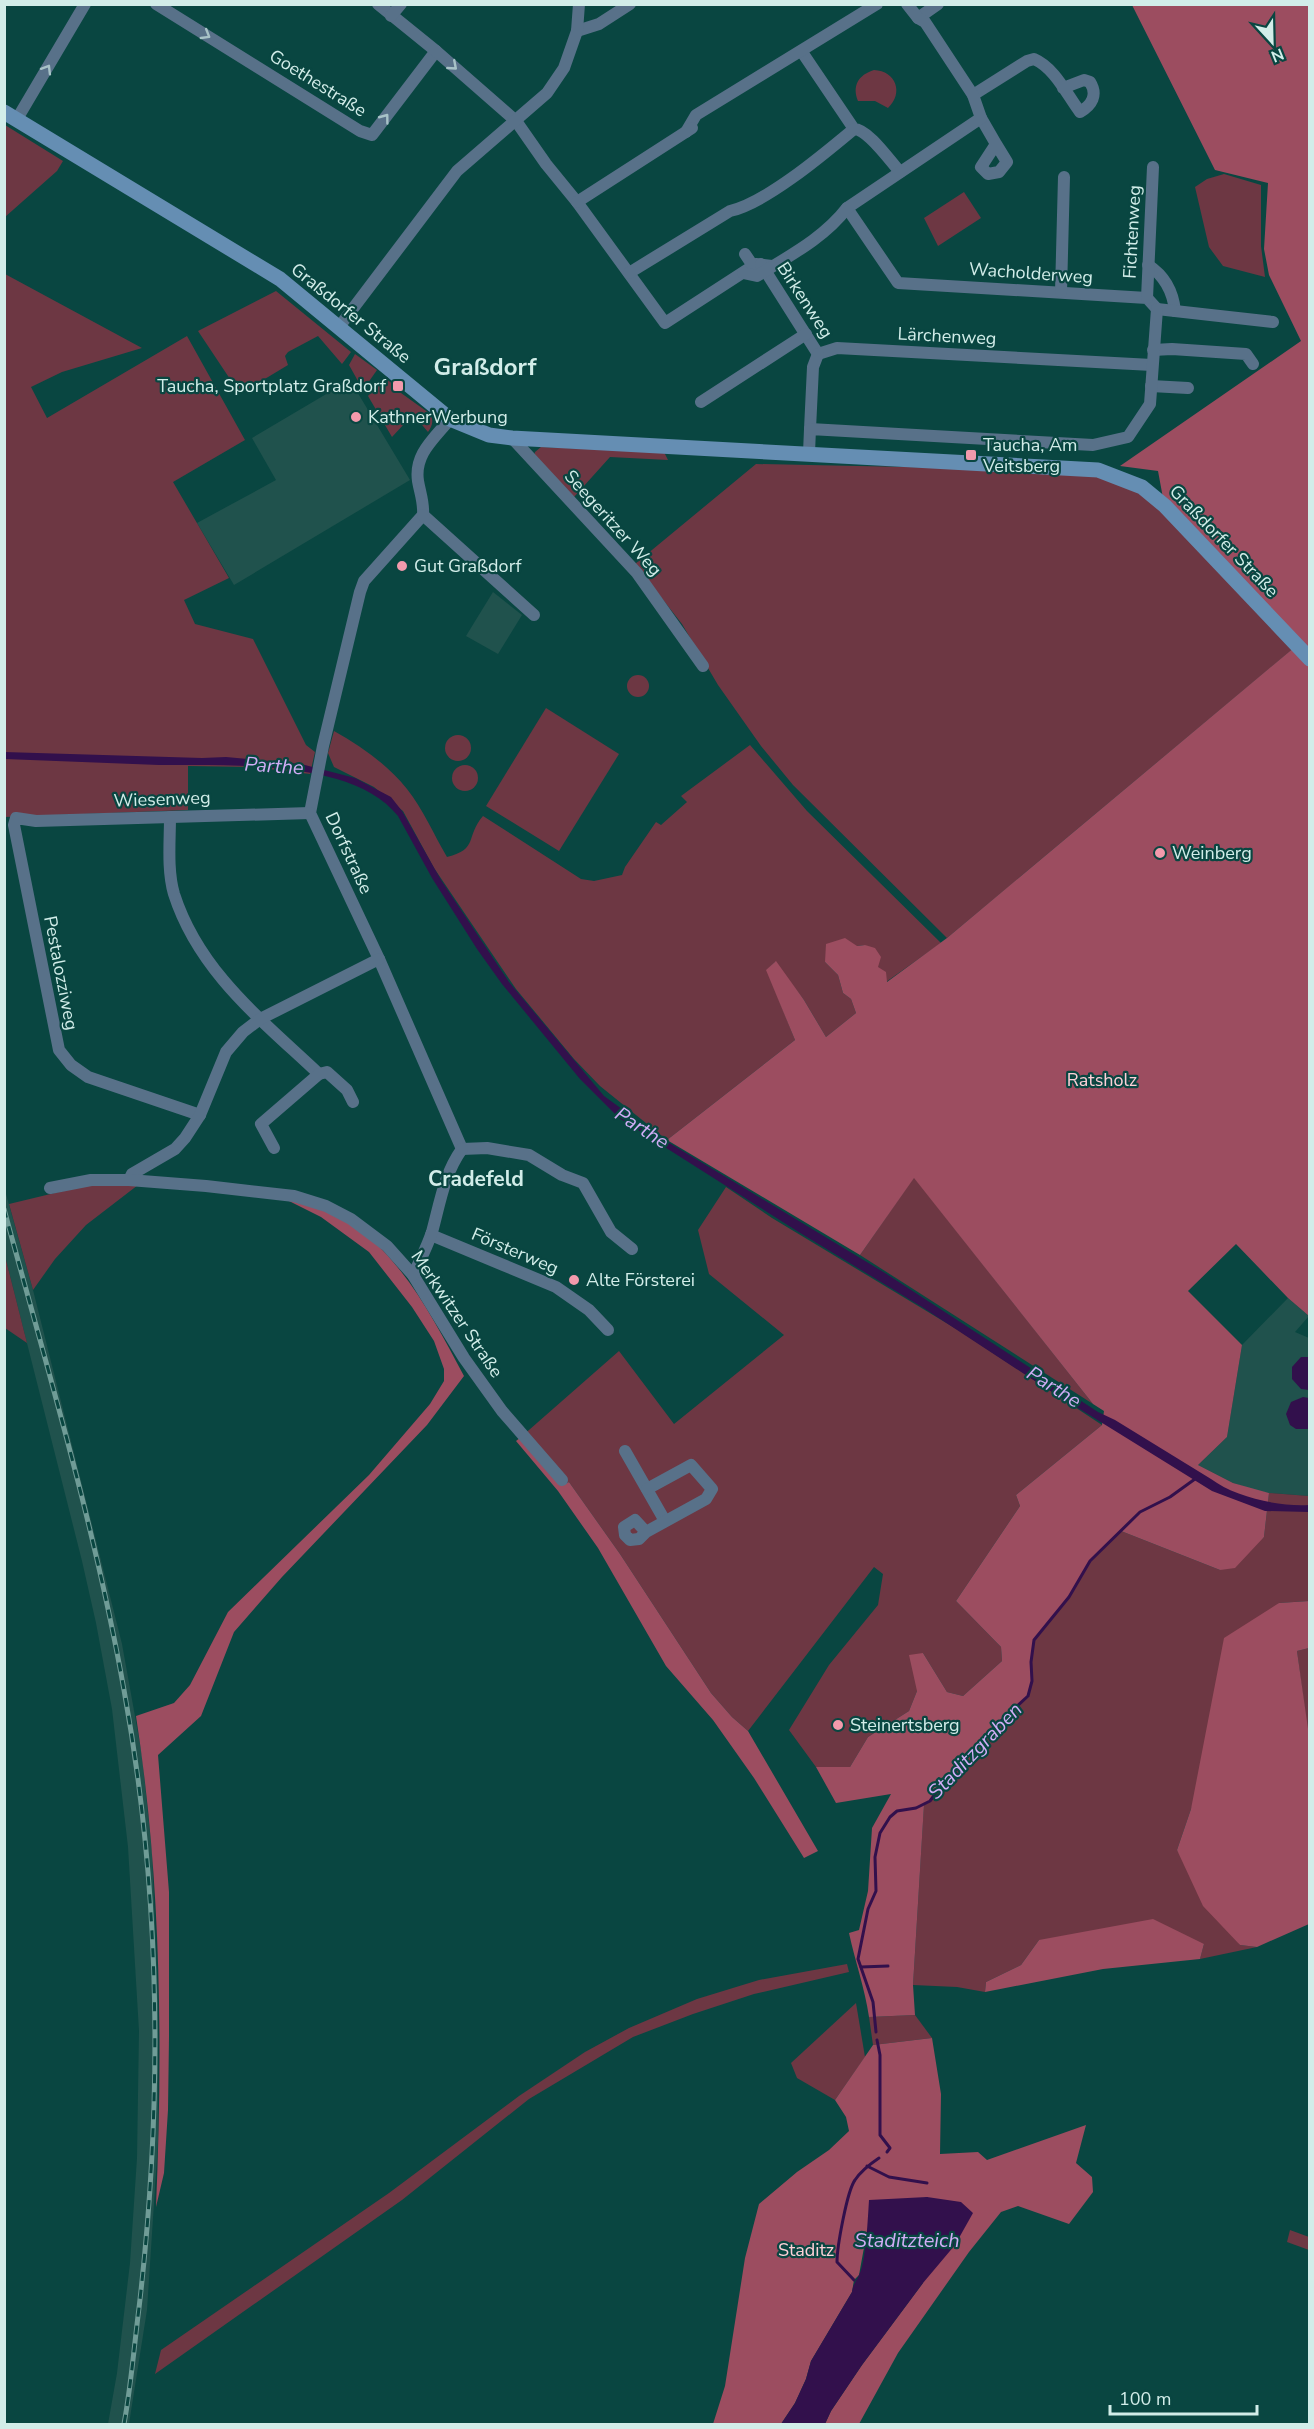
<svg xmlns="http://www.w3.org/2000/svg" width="1314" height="2429" viewBox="0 0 1314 2429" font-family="'Nunito Sans',sans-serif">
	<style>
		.built { fill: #20524d }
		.green { fill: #6d3743 }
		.forest { fill: #9c4d60 }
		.water { fill: #32104c }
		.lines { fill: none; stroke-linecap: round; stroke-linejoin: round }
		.stream { stroke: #32104c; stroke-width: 3 }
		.street { stroke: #587189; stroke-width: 12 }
		.secondary { stroke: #658eb3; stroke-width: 15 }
		.rail-casing { stroke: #709c97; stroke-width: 5 }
		.rail { stroke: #094641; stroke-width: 3; stroke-dasharray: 9; stroke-linecap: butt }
		.oneway { stroke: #a7c2c7 }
		.poi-dot { fill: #f29aac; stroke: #094641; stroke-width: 2 }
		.labels { text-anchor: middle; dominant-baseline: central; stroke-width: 4.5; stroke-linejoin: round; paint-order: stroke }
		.street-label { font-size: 18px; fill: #d2ede9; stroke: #094641 }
		.poi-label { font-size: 18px; fill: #d2ede9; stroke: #094641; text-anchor: start }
		.park-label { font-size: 18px; fill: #ffd0d8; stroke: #094641 }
		.water-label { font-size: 20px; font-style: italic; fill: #d1adf6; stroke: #094641 }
		.quarter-label { font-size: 21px; font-weight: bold; fill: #d2ede9; stroke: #094641 }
		.district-label { font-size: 24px; font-weight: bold; fill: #d2ede9; stroke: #094641 }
	</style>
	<rect width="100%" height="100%" fill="#094641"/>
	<g class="built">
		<path d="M350,380L410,480L234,585L197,523L276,480L252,438Z"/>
		<path d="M493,592L522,615L498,654L466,636Z"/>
		<path d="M4,1187L33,1290L122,1644L142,1755L152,1852L158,1999V2142L147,2310L129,2424H108L117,2373L130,2263L137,2158L139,2031L128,1847L112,1709L96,1623L82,1561L5,1256Z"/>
		<path d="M1288,1298L1309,1316L1295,1332L1309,1338V1496L1269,1493L1254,1490L1233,1483L1198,1465L1227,1437L1242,1345Z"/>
	</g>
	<g class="green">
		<path d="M874,70C896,71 904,93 888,108L875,101H858C852,86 858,75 874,70Z"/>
		<path d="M5,125L63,161L57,171L5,217Z"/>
		<path d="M1224,174L1261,185V246L1265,277L1223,266L1209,247L1195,187L1207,179Z"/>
		<path d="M964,192L981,218L938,246L924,218Z"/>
		<path d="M5,274L142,348L62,372L31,387L47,418L187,336L245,440L173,482L229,578L184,600L195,624L253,639L306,745L315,752L310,774L251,767L188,766V810L5,817Z"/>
		<path d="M276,291L351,352L342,364L318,336L288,352L285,356L288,365L240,394L198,331Z"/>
		<path d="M355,354L377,370L363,390L349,365Z"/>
		<path d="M384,377L395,386L394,388L429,413C434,419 433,425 428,432L417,419L405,423L392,437L368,396Z"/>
		<path d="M541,447L664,452L668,460L610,457L574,497L534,456L535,452Z"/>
		<path d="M756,464L1002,469L1102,477L1138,492L1158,506L1295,647L947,938L793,785L761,746L718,685L682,624L635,564Z"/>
		<circle cx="638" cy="686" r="11"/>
		<path d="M546,708L619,754L559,851L486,806Z"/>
		<path d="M334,731C362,747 387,764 407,789C423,809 434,835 447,857C479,849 465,837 483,816L581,879L594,881L622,875L625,867L656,822L661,825L687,802L681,796L750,745L807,811L941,943L886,982L865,945L857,946L825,962L838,975L843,993L851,999L856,1013L826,1037L804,1000L775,962L767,970L795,1040L667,1140L600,1086L574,1059L516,989L434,868L403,811L374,787L334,767L328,753Z"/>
		<circle cx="458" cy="748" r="13"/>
		<circle cx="465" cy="778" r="13"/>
		<path d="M914,1177L1093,1404L860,1255Z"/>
		<path d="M92,1184L138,1185L86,1225L55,1259L33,1290L9,1204Z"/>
		<path d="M726,1187L772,1218L958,1330L1102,1425L1016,1495L1020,1506L956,1601L1001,1647L1002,1661L963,1696L947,1692L923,1653L917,1691L909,1711L868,1737L850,1767H816L789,1730L829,1665L878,1605L883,1574L874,1567L748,1731L732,1717L711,1693L620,1554L569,1482L563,1485L521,1437L619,1351L674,1424L784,1335L709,1274L698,1230Z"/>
		<path d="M5,1256L27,1343L5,1328Z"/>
		<path d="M1269,1493L1309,1496V1601L1279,1603L1191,1809L1177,1850L1240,1945L1257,1947L1200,1959L1204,1944L1039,1940L1021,1965L986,1982L985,1992L957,1987L913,1985L924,1804L930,1801L938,1790L988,1733L1028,1696L1032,1681L1031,1662L1034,1640L1068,1597L1090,1561L1121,1531L1220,1570L1264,1537Z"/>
		<path d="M1309,1648V1743L1297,1651Z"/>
		<path d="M847,1964L849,1972L754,1994L693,2014L633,2037L529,2099L402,2200L155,2374L161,2350L389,2193L519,2096L585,2052L629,2028L697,1999L759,1980Z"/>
		<path d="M856,2003L865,2057L835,2100L797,2078L791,2063Z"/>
		<path d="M915,2015L932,2038L873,2045L869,2017Z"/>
		<path d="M1290,2230L1309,2237V2250L1287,2242Z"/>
	</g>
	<g class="forest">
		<path d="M1132,5H1309V1316L1288,1298L1236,1244L1188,1291L1242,1345L1227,1437L1198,1465L1233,1483L1269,1493L1264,1537L1235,1568L1220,1570L1121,1531L1090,1561L1069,1597L1034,1640L1031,1662L1032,1681L1028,1696L988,1733L938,1790L930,1801L924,1805L913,1985L915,2015L869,2017C865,1989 855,1961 849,1933L859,1930L868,1891L872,1828L891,1794L836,1803L816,1767H850L868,1737L909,1711L917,1691L909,1655L923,1653L947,1692L963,1696L1002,1661L1001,1647L956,1601L1020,1506L1016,1495L1102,1425L1104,1411L1093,1404L914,1178L860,1255L667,1140L795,1040L766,970L776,961L804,1000L826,1037L856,1013L851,999L843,993L838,975L825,962L826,944L845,938L857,946L865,945L875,948L881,957L878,967L886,972L887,982L947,938L1302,641L1163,498L1158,471L1120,466L1301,341L1269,275L1264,249L1268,183L1215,170Z"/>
		<path d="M285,1199C302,1204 323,1207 338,1215C399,1250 432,1316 464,1376L427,1425L282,1577L234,1632L201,1716L158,1755L169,1892V2037L168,2110L164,2173L156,2207C163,2044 161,1877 136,1716L174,1703L190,1685L228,1612L369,1475L430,1404L444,1381V1369L434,1341L412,1307L369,1252L321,1217Z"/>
		<path d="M521,1437L563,1485L569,1482L620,1554L711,1693L732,1717L748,1731L818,1851L804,1858L754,1778L713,1720L666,1666L598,1548L558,1491L516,1441Z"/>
		<path d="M1309,1601V1648L1297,1651L1310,1743L1309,1924L1257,1947L1240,1945L1203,1906L1177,1850L1191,1809L1224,1638L1279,1603Z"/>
		<path d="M1153,1919L1204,1944L1200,1959L1103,1969L985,1992L986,1982L1021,1965L1039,1940Z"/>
		<path d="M932,2038L941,2094L940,2154L978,2152L987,2160L1086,2125L1076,2163L1092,2177L1093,2192L1069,2224L1018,2206L1001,2212L969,2252L898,2353L859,2424H825L831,2411L862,2365L923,2283L928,2197L924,2198L865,2242L859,2275L854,2280L852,2292L811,2361L806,2379L795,2403L781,2424H713L725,2386L745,2258L759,2204L797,2172L829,2150L849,2131L846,2117L835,2100L873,2045Z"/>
	</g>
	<g class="water">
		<path d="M4,752L202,758L226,757L301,764L355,778L391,797L402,811L441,880L509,982L604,1096L666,1141L885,1273L1098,1412L1115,1420L1211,1479C1235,1497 1279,1507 1309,1505V1512L1265,1511L1212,1491L1041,1385L922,1307L797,1231L619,1118L580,1079L502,984L477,949L432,878L398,816C353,758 226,766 159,765C108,763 56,761 5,759Z"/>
		<path d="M1301,1357H1309V1390L1301,1389L1292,1379V1367Z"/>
		<path d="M1303,1397L1309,1398L1310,1429H1296L1290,1425L1286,1414L1291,1402Z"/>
		<path d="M927,2197L961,2202L973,2213L955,2245L923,2283L862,2365L831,2411L825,2424H781L795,2403L806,2379L811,2361L852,2292C853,2284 856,2282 859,2275C866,2263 868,2215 869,2200Z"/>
	</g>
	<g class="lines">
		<g class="stream">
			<path d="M861,1967L888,1966"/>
			<path d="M876,2032L873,2002L858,1959L868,1909L876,1891L875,1857L880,1833L890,1817L897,1811L916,1808L930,1801L938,1790L988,1733L1028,1696L1032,1681L1031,1662L1034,1640L1069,1597L1090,1561L1140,1512L1170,1497L1195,1479"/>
			<path d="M877,2040L880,2055V2135L890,2148L887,2152"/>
			<path d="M867,2166L889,2177L927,2183"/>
			<path d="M854,2280L837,2262C837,2247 847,2191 855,2180C861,2171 870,2164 879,2158"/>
		</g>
		<g class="street">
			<path d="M156,4L360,131L372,135L436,51"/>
			<path d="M378,4L436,51L516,121L546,164L577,202L665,323L756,264L772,266"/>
			<path d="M391,16L401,4"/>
			<path d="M918,18L938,4"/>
			<path d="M577,31L599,24L630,4"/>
			<path d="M802,52L854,129C868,129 890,161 900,172"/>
			<path d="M973,95L1027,61L1034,59C1055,68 1067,95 1080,112C1092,105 1098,95 1090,82L1084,80L1063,88"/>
			<path d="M981,118L996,144L981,167L988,174L999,172L1007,162L996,144"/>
			<path d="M17,119L85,4"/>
			<path d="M686,132L696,115L877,4"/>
			<path d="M577,202L692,128"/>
			<path d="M847,208L898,283L1147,298L1157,309"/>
			<path d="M745,254L753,266"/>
			<path d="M761,264L818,354"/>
			<path d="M1148,265C1165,276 1173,292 1175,311"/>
			<path d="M629,273L730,211C766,203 824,154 854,129"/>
			<path d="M743,273L757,276C789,256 824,238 847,208L981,118L973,95L925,22L918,18L907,4"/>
			<path d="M1061,292L1064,177"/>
			<path d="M1147,298L1153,167"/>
			<path d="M1157,309L1273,322"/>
			<path d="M339,327L457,171L547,93L564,68L577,31L579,4"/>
			<path d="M1153,350L1172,349L1246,354L1253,364"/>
			<path d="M818,354L837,348L1152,365"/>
			<path d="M1151,386L1188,388"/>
			<path d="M701,402L806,334"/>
			<path d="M450,419C434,439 414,454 418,481C420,493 424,502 423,515L364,581L360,592L323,746L310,813L379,959L462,1149"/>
			<path d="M810,429L813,367L818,354"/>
			<path d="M512,438L637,573L703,666"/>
			<path d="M809,453L810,429L1093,445L1128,437L1150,404L1157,309"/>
			<path d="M423,515L534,615"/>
			<path d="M170,817C170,841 167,870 174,894C199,972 262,1020 319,1074"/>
			<path d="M200,1115L88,1077L71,1065L59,1050L14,825L16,818L36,821L310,813"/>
			<path d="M274,1148L261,1124L319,1074L327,1072L347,1090L353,1102"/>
			<path d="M462,1149L487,1148L529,1155L562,1175L583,1183L611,1232L632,1249"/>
			<path d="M129,1180L132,1174L175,1149L185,1138L200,1115L226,1052L243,1032L260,1019L379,959"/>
			<path d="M50,1188L91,1180H129L206,1186L294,1196L326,1206L351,1219L387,1246L413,1275L464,1358L502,1411L562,1480"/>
			<path d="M431,1235L556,1287L589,1310L608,1330"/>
			<path d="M413,1275C420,1261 427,1247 432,1232C440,1203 444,1174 462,1149"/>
			<path d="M625,1451L665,1521"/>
			<path d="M646,1532L635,1520L624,1527L625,1535L630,1540L639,1539L646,1532L706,1499L712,1489L691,1465L647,1489"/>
		</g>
		<path class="secondary" d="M4,112L280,279L450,419L489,435L512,438L1098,470L1142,487L1165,506L1310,659"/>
		<g class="rail-casing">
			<path id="rail" d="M4,1209C47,1368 95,1527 124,1690C161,1893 163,2103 139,2308C134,2347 131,2386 124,2424"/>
		</g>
		<use href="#rail" class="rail"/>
	</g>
	<defs><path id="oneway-chevron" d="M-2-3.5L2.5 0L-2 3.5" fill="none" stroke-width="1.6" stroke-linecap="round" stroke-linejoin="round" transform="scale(1.5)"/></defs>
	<g class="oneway">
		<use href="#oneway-chevron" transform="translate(206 35) rotate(31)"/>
		<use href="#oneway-chevron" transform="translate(453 66) rotate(41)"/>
		<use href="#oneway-chevron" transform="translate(47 69) rotate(-59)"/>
		<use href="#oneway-chevron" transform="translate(385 118) rotate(-53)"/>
	</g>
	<g class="poi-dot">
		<rect x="392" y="380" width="12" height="12" rx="3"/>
		<circle cx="356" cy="417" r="6"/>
		<rect x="965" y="449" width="12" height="12" rx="3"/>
		<circle cx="402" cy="566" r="6"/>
		<circle cx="1160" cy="853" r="6"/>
		<circle cx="574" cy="1280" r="6"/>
		<circle cx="838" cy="1725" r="6"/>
	</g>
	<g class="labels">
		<g class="street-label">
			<text transform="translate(318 83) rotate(32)">Goethestraße</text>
			<text transform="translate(1132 232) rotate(-87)">Fichtenweg</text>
			<text transform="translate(1031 273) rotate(4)">Wacholderweg</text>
			<text transform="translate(805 300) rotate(57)">Birkenweg</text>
			<text transform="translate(351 313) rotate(39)">Graßdorfer Straße</text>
			<text transform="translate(947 336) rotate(3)">Lärchenweg</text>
			<text transform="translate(613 523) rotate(48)">Seegeritzer Weg</text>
			<text transform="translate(1224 541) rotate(46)">Graßdorfer Straße</text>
			<text transform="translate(162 799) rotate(-2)">Wiesenweg</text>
			<text transform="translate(349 853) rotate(65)">Dorfstraße</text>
			<text transform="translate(61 973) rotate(79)">Pestalozziweg</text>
			<text transform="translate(515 1251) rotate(23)">Försterweg</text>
			<text transform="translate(457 1314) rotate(56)">Merkwitzer Straße</text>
		</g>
		<g class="poi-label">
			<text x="386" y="386" text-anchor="end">Taucha, Sportplatz Graßdorf</text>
			<text x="368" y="417">KathnerWerbung</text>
			<text x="983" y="445">Taucha, Am<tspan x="983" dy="21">Veitsberg</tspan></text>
			<text x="414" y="566">Gut Graßdorf</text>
			<text x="1172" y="853">Weinberg</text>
			<text x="586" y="1280">Alte Försterei</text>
			<text x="850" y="1725">Steinertsberg</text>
		</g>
		<g class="park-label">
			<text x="1102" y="1080">Ratsholz</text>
			<text x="806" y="2250">Staditz</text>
		</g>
		<g class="water-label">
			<text transform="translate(274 766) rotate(4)">Parthe</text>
			<text transform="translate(642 1128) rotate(33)">Parthe</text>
			<text transform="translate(1054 1387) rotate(32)">Parthe</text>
			<text transform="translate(975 1751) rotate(-46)">Staditzgraben</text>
			<text x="907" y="2240">Staditzteich</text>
		</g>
		<g class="quarter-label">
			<text x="476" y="1179">Cradefeld</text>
		</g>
		<g class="district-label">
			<text x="485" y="367">Graßdorf</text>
		</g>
	</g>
	<rect width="1314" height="2429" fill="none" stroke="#d2ede9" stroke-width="12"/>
	<g transform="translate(1272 42) rotate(158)" stroke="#094641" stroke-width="4.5" paint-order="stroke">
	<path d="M0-4.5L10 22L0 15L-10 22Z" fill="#d2ede9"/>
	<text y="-9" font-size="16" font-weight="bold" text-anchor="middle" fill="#d2ede9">N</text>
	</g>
	<path d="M1110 2405v9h147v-9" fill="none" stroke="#d2ede9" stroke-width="3"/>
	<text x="1119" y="2405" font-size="18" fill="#d2ede9" stroke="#094641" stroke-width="4.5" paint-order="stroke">100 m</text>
</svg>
